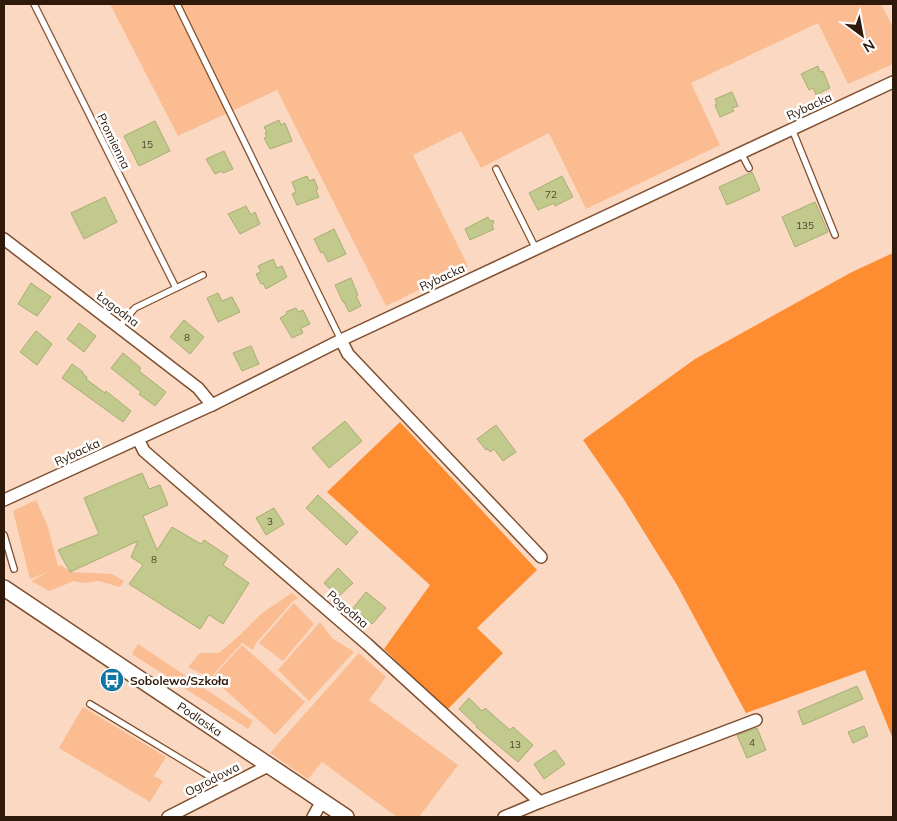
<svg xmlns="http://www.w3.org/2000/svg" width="897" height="821" viewBox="0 0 897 821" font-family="Mulish,sans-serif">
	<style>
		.green { fill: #fbbc92 }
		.forest { fill: #fe8c31 }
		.building { fill: #c1c98d; stroke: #a7ae73 }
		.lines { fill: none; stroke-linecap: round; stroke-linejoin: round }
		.service-casing { stroke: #7f4f2e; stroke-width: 8 }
		.minor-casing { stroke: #7f4f2e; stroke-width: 14 }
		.tertiary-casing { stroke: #7f4f2e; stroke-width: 18 }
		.service { stroke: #fff; stroke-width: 5.5 }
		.minor { stroke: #fff; stroke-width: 11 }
		.tertiary { stroke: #fff; stroke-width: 15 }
		.labels { text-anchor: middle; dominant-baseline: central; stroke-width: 5; stroke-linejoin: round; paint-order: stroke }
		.number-label { font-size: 10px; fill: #53452c }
		.street-label { font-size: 12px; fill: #2e190b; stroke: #fff }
		.poi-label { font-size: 12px; font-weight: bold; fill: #2e190b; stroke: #fff; text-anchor: start }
	</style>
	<rect width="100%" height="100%" fill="#fad8c2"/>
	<g class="green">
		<path d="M110,4H881L893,27V64L848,84L818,23L691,83L720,145L586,209L549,133L481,168L461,131L413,155L468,266L386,306L277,90L178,136Z"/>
		<path d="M36,500L48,527L58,566L61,565L70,572L112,574L124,581L120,587L99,581L83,583L74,581L49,591L31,581L50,571L30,579L13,511Z"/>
		<path d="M292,593L298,598L293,601L256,643L253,650L242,643L210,678L188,667L200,653H219L240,635L262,613Z"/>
		<path d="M294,603L314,624L283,661L259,643Z"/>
		<path d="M320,622L332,638L354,652L309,701L278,670Z"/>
		<path d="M138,644L253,721L248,729L132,654Z"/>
		<path d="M242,645L305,702L275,735L212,678Z"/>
		<path d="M359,653L386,677L369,700L458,765L419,817H397L322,762L308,779L270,753Z"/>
		<path d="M83,707L166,757L154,776L163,781L150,802L59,748Z"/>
	</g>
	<g class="forest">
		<path d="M893,253V739L865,670L746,713L677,585L623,498L583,440L695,359L852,272Z"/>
		<path d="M400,422L537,570L477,628L503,653L447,710L384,649L430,585L327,492Z"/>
	</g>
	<g class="building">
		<path d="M818,66L820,72L823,71L830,88L816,95L813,88L809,90L801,74Z"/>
		<path d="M732,92L738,106L732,108L734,111L720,117L715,105L717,104L715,99Z"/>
		<path d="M279,120L281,125L285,123L292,141L270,149L264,138L267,137L265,133L267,132L264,127Z"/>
		<path d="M155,121L170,151L139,166L124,136Z"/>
		<path d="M224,151L233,169L223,173L222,171L215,174L206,159Z"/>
		<path d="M752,172L760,190L727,205L719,187Z"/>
		<path d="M307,176L309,181L314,179L318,189L316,190L319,197L297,205L292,194L296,192L292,182Z"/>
		<path d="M562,176L573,197L555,206L554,203L538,210L529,193Z"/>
		<path d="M105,197L117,222L84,239L71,213Z"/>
		<path d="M815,202L828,232L795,247L782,217Z"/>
		<path d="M246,206L251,215L255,212L260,224L240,234L228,214Z"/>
		<path d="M488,217L489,220L494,221L492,226L494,229L470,240L465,229Z"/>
		<path d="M334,229L346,254L328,262L323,252L321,253L314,239Z"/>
		<path d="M273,259L277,268L282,266L287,277L266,289L263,283L261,284L256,274L261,272L258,266Z"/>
		<path d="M351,278L358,295L356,296L361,306L349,312L344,302H343L335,285Z"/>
		<path d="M31,283L51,297L37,316L18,304Z"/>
		<path d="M218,293L222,301L232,297L240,312L218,322L207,298Z"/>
		<path d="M296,308L298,312L303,310L310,324L301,328L303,333L292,338L280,318L287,314L286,312Z"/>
		<path d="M184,320L204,337L190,354L170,337Z"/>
		<path d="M79,323L96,336L84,352L67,339Z"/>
		<path d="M36,331L52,344L37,365L20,352Z"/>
		<path d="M251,346L259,364L242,371L233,353Z"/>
		<path d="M123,353L141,368L139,371L166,392L155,406L139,394L141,392L111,368Z"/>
		<path d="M72,364L83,372L82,373L87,377L86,379L105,393L106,391L131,411L123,422L62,378Z"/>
		<path d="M345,421L362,441L329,468L312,448Z"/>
		<path d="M496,425L516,452L503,461L494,449L490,452L488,449L486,450L477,439Z"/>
		<path d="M142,473L149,489L160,485L168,505L143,516L157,550L172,527L201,544L204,540L228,556L223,565L249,583L223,624L209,615L200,629L129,584L143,565L131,557L138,541L70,572L58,550L99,534L84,498Z"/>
		<path d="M318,495L358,532L346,545L306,508Z"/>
		<path d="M274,508L284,524L266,535L256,518Z"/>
		<path d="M338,568L353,583L338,597L324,583Z"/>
		<path d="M366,592L386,608L372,624L353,608Z"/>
		<path d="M857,686L863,699L803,725L798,711Z"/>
		<path d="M469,698L482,711L485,708L510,730L513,727L533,745L518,762L476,727L477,726L459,709Z"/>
		<path d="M864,726L868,736L853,743L848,732Z"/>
		<path d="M757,728L766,750L747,758L737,735Z"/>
		<path d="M555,750L565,764L544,779L534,764Z"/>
	</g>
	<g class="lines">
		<g class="service-casing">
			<g id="service">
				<path d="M34,4L176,288"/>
				<path d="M177,4L341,340"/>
				<path d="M792,129L835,235"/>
				<path d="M741,153L749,168"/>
				<path d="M496,169L536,249"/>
				<path d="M119,327L135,308L203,275"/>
				<path d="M4,535L14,569"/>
				<path d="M90,704L227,787"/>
			</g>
		</g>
		<g class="minor-casing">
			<g id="minor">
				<path d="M4,239L198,388L212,405"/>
				<path d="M341,340L348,354L541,557"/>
				<path d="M138,439L144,451L367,644L540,802"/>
				<path d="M4,500L212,405L341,340L893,82"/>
				<path d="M168,817L268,766"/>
				<path d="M313,817L322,801"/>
				<path d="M504,817L540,802L756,720"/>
			</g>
		</g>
		<g class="tertiary-casing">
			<path id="tertiary" d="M4,588L346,817"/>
		</g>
		<use href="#service" class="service"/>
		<use href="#minor" class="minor"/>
		<use href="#tertiary" class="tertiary"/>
	</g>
	<defs>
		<g id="bus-disc" transform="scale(1.25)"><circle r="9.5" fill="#0f76a2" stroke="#fff"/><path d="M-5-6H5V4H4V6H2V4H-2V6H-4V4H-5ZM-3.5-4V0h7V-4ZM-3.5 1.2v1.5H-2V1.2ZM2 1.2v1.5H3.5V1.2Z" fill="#fff"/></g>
	</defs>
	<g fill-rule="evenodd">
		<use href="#bus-disc" x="112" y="680"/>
	</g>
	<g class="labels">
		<g class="number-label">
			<text x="147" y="144">15</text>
			<text x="551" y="194">72</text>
			<text x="805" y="225">135</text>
			<text x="187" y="337">8</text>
			<text x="270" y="521">3</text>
			<text x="154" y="559">8</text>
			<text x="752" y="742">4</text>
			<text x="515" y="744">13</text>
		</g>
		<g class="street-label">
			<text transform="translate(809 106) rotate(-25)">Rybacka</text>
			<text transform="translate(114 141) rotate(64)">Promienna</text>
			<text transform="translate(442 277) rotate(-25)">Rybacka</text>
			<text transform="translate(118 309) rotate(37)">Łagodna</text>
			<text transform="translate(77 452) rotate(-25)">Rybacka</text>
			<text transform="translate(348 609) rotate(41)">Pogodna</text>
			<text transform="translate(200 719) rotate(34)">Podlaska</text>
			<text transform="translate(212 779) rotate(-27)">Ogrodowa</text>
		</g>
		<g class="poi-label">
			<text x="130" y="680">Sobolewo/Szkoła</text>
		</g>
	</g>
	<rect width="897" height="821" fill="none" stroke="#2e190b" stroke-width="10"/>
	<g transform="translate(862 35) rotate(148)" stroke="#ffffff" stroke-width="4" paint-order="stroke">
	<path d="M0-4L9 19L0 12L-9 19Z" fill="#2e190b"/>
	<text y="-8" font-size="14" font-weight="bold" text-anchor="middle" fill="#2e190b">N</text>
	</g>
</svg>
